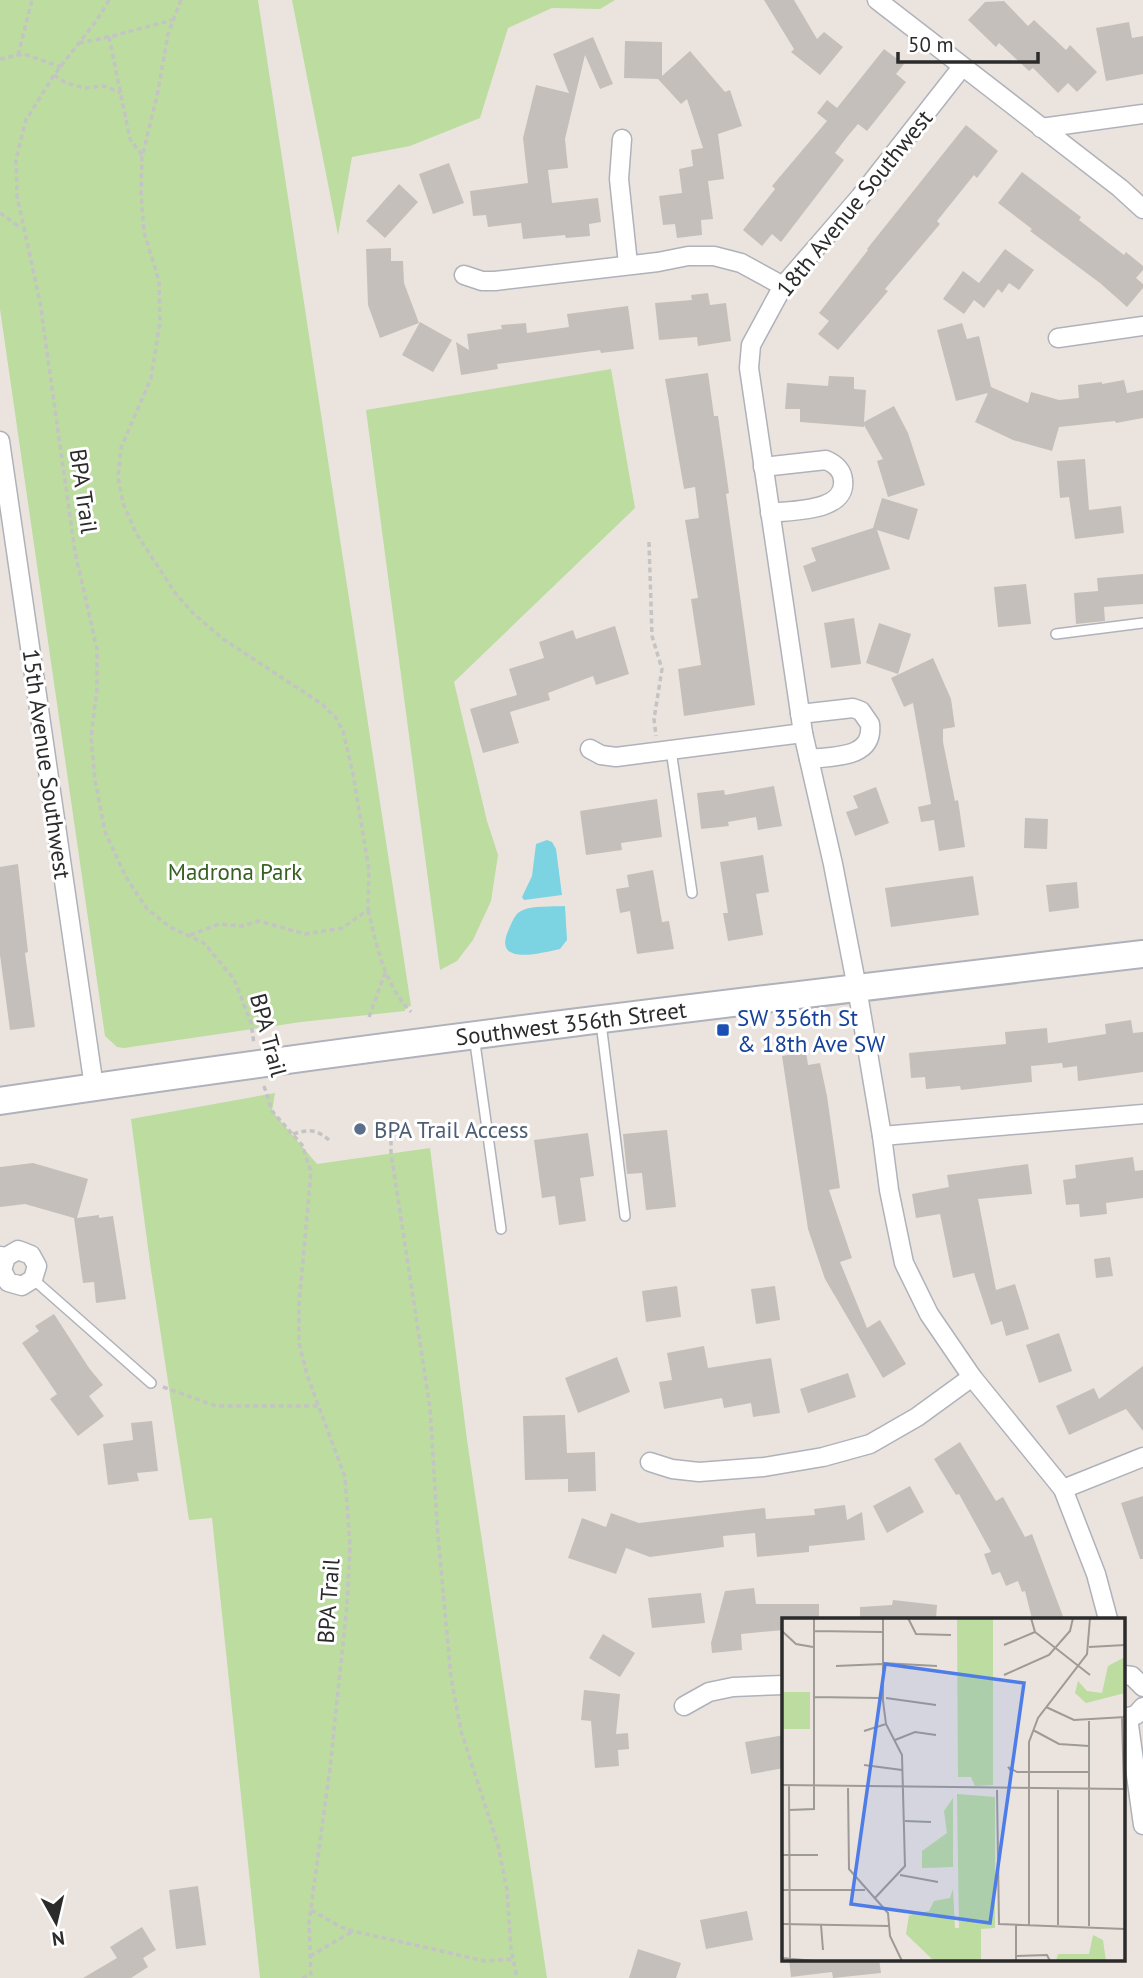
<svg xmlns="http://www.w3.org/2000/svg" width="1143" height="1978" viewBox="0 0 1143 1978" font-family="'PT Sans',sans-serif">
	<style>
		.green { fill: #bcdca0 }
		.water { fill: #7cd3e2 }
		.building { fill: #c4bfba }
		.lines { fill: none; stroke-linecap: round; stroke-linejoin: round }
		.service-casing { stroke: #afb2ba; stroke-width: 12 }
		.minor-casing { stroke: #afb2ba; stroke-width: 21 }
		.secondary-casing { stroke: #afb2ba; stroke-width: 30 }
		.path { stroke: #c4c4c4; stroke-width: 3.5; stroke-dasharray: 5 3.5; stroke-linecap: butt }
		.service { stroke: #fff; stroke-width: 9 }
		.minor { stroke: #fff; stroke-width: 18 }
		.secondary { stroke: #fff; stroke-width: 26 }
		.transit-dot { fill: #1a4fb4; stroke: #fff; stroke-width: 2.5 }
		.service-dot { fill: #5c6f8a; stroke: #fff; stroke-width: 2.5 }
		.labels { text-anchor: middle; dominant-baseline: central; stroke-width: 6; stroke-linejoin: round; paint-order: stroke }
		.street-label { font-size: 23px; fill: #2b2b2b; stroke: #fff }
		.park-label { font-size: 23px; fill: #366122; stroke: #fff }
		.transit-label { font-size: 23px; fill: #164399; stroke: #fff; text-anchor: start }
		.service-label { font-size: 23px; fill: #4e5e75; stroke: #fff; text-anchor: start }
		.inset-road { fill: none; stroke: #9e9a96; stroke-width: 2 }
		.view { fill: #4f7de7; fill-opacity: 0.15; stroke: #4f7de7; stroke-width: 3.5 }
		.inset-edge { fill: none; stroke: #2b2b2b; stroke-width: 3.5 }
	</style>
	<rect width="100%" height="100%" fill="#ebe4de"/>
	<g class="green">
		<path d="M0,0H258L411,1006L405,1007V1011L301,1022L124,1048L117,1047L105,1036L0,309Z"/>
		<path d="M292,0H615L600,9L552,8L508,28L480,118L410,146L352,157L338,235Z"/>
		<path d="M611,369L635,508L454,682L487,821L498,855L491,901L473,940L457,961L440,970L366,410Z"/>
		<path d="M275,1093L272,1111L317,1164L430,1148L467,1440L547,1978H260L212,1518L189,1520L150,1263L131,1119Z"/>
	</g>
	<g class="water">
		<path d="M547,840L552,842L556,849L562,895L524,900L522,897L532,876L536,844Z"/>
		<path d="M565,906L567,940L560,949C541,953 491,967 509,929C512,922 515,914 521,911C532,905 553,907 565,906Z"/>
	</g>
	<g class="building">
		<path d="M764,0H794L817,39L824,32L843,47L820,75L791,52L794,49Z"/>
		<path d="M1004,1L1028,26L1034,20L1066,50L1070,45L1097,72L1077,92L1068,83L1058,93L1033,68L1029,71L999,43L996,47L968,20L985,2Z"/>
		<path d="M1129,22L1132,38L1143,36V74L1106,81L1096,28Z"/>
		<path d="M593,37L613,84L600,89L585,55L565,139L568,168L548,170L552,203L598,198L601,222L589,224L590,236L566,238L565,235L523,239L521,223L488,227L486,215L473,216L470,191L528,183L523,138L536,85L569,93L553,54Z"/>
		<path d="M625,41L662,42V76L690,51L725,92L730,90L742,126L718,134L724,179L708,181L713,219L701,220L702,235L677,238L675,224L663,225L659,196L682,193L679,169L693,166L691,150L703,148L687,99L681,104L658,79L624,78Z"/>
		<path d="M884,49L904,64L896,74L906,82L867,131L858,124L847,137L835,153L844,160L781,242L772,234L762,246L743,230L775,189L772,186L827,121L817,113L827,100L837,108Z"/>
		<path d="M966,125L998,151L977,178L974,175L937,221L940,224L885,289L888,291L838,350L818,334L829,321L819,313L868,250L867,249Z"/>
		<path d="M449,163L464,203L433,214L419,174Z"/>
		<path d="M1022,172L1081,217L1079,220L1124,255L1126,252L1143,266V270L1136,278L1143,284V288L1127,307L1100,283L1030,231L1032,229L998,203Z"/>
		<path d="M399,184L418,202L385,238L366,221Z"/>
		<path d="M391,248V261H403L404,283L419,323L380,338L368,305L366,249Z"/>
		<path d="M1005,249L1034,270L1019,290L1009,283L1002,293L998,289L984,308L974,300L964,314L943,299L963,271L979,283Z"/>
		<path d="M708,293L710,305L726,303L731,341L698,346L697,337L659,340L655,303L692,300L691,295Z"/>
		<path d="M628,306L634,349L601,353L600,350L497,364L498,369L461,375L456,342L469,350L467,334L502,329L501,325L526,323L527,333L569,327L567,314Z"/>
		<path d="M420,322L452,340L433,372L402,355Z"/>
		<path d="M962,323L967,339L979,336L991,387L1028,403L1031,392L1059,400L1079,398L1078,385L1102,382V384L1124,380L1127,393L1143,390V418L1116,423L1115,421L1059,427L1052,451L1013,440L975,422L988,393L956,401L937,330Z"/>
		<path d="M708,373L714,416H718L729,493L726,494L755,705L684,716L678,669L701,665L691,599L698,598L685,520L699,518L695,487L684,489L665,379Z"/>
		<path d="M829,376L854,377V389L866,390L864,422L894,406L908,433L925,485L888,497L877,461L883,459L864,425V427L800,422V409H785L787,383L828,386Z"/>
		<path d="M1085,459L1089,510L1121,506L1124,533L1075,539L1069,497L1060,498L1057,461Z"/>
		<path d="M882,498L918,509L909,540L877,530L890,569L812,592L803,566L816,561L811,548L873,528Z"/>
		<path d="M1143,574V604L1104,607L1105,621L1076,624L1074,593L1098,591L1097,578Z"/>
		<path d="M1026,584L1031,624L998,627L994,587Z"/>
		<path d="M854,618L861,664L831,668L824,623Z"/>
		<path d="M879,623L911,634L898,674L866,663Z"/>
		<path d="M615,626L629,674L596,685L593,676L548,693L550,700L510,712L519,743L483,753L470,709L517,695L509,669L544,658L539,642L573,630L576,639Z"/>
		<path d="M933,658L951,699L955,727L943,729V742L955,801L958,800L965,847L939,851L934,820L921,822L918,807L931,804L913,703L904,707L891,678Z"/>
		<path d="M774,786L782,826L758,830L756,817L728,822L729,826L701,829L697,793L724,790L725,795Z"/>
		<path d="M876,787L889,823L855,836L846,812L858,808L853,796Z"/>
		<path d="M657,799L662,837L621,843L622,850L586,855L580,811Z"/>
		<path d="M1025,818L1048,819L1047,849L1024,848Z"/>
		<path d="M763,855L769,892L756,894L763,935L728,941L723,913H728L720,862Z"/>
		<path d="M18,864L28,952L25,953L35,1027L10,1030L0,955V867Z"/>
		<path d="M653,870L662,922L669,921L674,949L637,954L630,911L620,913L616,889L629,887L627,875Z"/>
		<path d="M973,876L979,915L891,927L885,888Z"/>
		<path d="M1077,882L1079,908L1049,912L1046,885Z"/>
		<path d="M1131,1020L1133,1033L1143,1032V1072L1078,1081L1077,1066L1063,1068L1062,1063L1031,1066L1032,1082L961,1090L960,1086L926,1089L925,1077L911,1078L909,1053L1006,1044L1005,1032L1047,1028L1048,1043L1106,1034L1105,1024Z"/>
		<path d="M806,1052L808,1065L820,1063L827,1096L840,1188L829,1190L852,1258L840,1262L867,1328L880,1320L906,1364L883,1378L825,1279L808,1229L782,1056Z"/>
		<path d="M667,1130L676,1207L646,1210L642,1173L627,1174L623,1134Z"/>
		<path d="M588,1133L594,1176L580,1178L586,1221L559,1225L555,1196L542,1198L534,1140Z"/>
		<path d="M1133,1157L1135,1171L1143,1170V1198L1106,1203L1107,1214L1080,1217L1079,1204L1066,1205L1063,1180L1076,1178L1075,1165Z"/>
		<path d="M33,1163L88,1179L77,1218L99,1215V1218L113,1216L126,1299L96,1303L94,1282L83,1283L74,1218L25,1204L0,1207V1167Z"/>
		<path d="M1028,1164L1032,1194L978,1199L996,1290L1015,1284L1029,1329L1006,1336L1002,1321L991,1325L974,1273L953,1278L940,1214L916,1218L912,1194L949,1187L947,1175Z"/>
		<path d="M1110,1257L1113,1276L1096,1278L1094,1259Z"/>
		<path d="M677,1286L681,1317L646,1322L642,1291Z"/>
		<path d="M775,1286L780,1320L756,1324L751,1289Z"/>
		<path d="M54,1314L89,1368L103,1385L89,1396L104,1416L78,1436L50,1399L57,1394L22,1343L39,1331L35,1326Z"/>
		<path d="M1059,1333L1072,1371L1039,1383L1026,1345Z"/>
		<path d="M704,1346L708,1368L771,1358L780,1413L753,1417L751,1403L724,1408L722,1398L664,1409L659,1382L672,1380L667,1353Z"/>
		<path d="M617,1357L630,1392L578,1413L565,1378Z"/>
		<path d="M1143,1366V1431L1126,1409L1069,1435L1056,1406L1094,1388L1099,1399Z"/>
		<path d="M848,1373L856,1397L808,1413L800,1389Z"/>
		<path d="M565,1415L567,1453L595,1452L596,1491L568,1492V1479L525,1480L523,1416Z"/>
		<path d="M152,1421L158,1471L137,1473L139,1481L108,1485L103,1444L133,1440L131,1423Z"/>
		<path d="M960,1442L996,1501L1003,1497L1025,1537L1032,1534L1064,1619H1032L1025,1591L1022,1592L1018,1581L1006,1586L1000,1572L992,1575L984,1554L991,1552L959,1494L956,1495L934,1459Z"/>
		<path d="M910,1486L924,1512L887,1533L873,1506Z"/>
		<path d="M1143,1496V1559H1140L1121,1503Z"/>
		<path d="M845,1505L847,1520L862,1512L865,1540L809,1546V1552L757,1557L755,1533L723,1536L724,1547L650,1557L626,1548L616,1574L568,1558L582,1518L606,1527L611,1513L639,1523L765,1508L766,1519L815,1515L814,1509Z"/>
		<path d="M754,1588L756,1604H819V1619H784V1630L741,1634L742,1650L712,1653L711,1643L725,1591Z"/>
		<path d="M701,1593L705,1623L652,1628L648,1598Z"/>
		<path d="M893,1600L937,1605L936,1619H860V1607L892,1605Z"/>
		<path d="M603,1634L635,1653L620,1677L589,1658Z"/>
		<path d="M584,1690L620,1694L616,1734L628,1733L629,1749L618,1750L619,1766L595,1768L591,1721L581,1720Z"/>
		<path d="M784,1735V1768L751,1774L745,1742Z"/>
		<path d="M198,1886L206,1945L176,1949L169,1890Z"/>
		<path d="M747,1911L753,1940L706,1949L700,1920Z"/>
		<path d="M142,1927L156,1950L143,1958L148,1967L131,1978H83L117,1958L110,1947Z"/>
		<path d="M638,1949L681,1963L676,1978H629Z"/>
		<path d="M789,1959H879L881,1973L833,1978L832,1972L791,1977Z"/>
	</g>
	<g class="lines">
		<g class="service-casing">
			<g id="service">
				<path d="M1056,634L1143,623"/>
				<path d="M671,750L692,893"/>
				<path d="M601,1023L625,1216"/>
				<path d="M474,1036L501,1229"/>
				<path d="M33,1279L151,1383"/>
			</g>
		</g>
		<g class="minor-casing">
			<g id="minor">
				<path d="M877,0L1120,188L1143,209"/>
				<path d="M962,67L860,197L783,286L751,345L749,368L803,733L833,864L857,988L882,1136L889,1190L904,1263L929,1314L972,1377L1063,1489L1096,1574L1108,1619"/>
				<path d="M1041,128L1143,114"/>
				<path d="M622,139L619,179L628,264"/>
				<path d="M464,275L482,281H495L658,262L688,256H714L741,263L783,286"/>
				<path d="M1058,338L1143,326"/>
				<path d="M0,441L94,1087"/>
				<path d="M763,467L826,460C835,464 842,469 843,480C847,512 792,510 770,513"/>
				<path d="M800,714L853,708L861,711L870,724C874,759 833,756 809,759"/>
				<path d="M590,749L601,755L616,757L803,733"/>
				<path d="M882,1136L1143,1114"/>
				<path d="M0,1256L6,1257L18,1250L31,1255L37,1266L33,1279L22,1286L8,1282L2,1270L6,1257"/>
				<path d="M650,1462L672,1469L699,1472L764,1467L823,1457L870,1444L917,1417L972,1377"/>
				<path d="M1063,1489L1143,1457"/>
				<path d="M1124,1675L1132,1676L1143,1687"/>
				<path d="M684,1706L709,1692L733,1687L784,1685"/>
				<path d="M1124,1718L1136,1715L1143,1707"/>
				<path d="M1128,1718L1143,1825"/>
			</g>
		</g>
		<g class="secondary-casing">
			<path id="secondary" d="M0,1101C380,1044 761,999 1143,954"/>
		</g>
		<g class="path">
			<path d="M109,0L97,20L54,75L26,120L16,159L17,196L40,302L75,552L97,649V689L91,737L95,780L105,832L126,877L147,909L170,927L204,943L234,979L251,1023L254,1044"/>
			<path d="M181,0L168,34L157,96L142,157L141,193L144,232L159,281L160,322L151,378L121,448L118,477L123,503L136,533L176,594L194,614L223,639L322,704L336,718L343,731L353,774L369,870L368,910L342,928L305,934L259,921L242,926L219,924L190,935"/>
			<path d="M109,37L130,139L142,155"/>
			<path d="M79,43L109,37L172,20"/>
			<path d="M18,55L32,0"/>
			<path d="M0,59L24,54L61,67"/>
			<path d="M54,75L66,83L85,88L104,86L121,93"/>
			<path d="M0,213L21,228"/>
			<path d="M649,542L652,636L662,669L654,719L656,736"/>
			<path d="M368,910C377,947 384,984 411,1012"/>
			<path d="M369,1017L385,973"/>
			<path d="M264,1086L272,1111L302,1145L311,1172L299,1304V1343L307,1375L345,1477L350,1546L347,1605L330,1768L309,1922L311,1978"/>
			<path d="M391,1132V1153L430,1408L438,1537L451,1677L461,1731L498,1845L507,1890L511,1949L517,1978"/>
			<path d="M293,1134C309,1129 316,1129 329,1140"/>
			<path d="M163,1387L216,1406H318"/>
			<path d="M311,1910L343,1928L353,1931L485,1961L513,1959"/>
			<path d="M310,1956L353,1931"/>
			<path d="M302,1978L310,1975"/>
		</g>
		<use href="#service" class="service"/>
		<use href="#minor" class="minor"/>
		<use href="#secondary" class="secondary"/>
	</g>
	<rect class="transit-dot" x="716" y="1023" width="14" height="14" rx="3.5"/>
	<circle class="service-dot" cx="360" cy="1129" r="7"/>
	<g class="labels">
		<g class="street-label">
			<text transform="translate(854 203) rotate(-51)">18th Avenue Southwest</text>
			<text transform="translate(84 491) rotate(82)">BPA Trail</text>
			<text transform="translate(47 764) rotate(82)">15th Avenue Southwest</text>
			<text transform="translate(571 1023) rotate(-7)">Southwest 356th Street</text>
			<text transform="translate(269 1035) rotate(75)">BPA Trail</text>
			<text transform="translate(328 1601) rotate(-86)">BPA Trail</text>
		</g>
		<g class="park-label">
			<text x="235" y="871">Madrona Park</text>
		</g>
		<g class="transit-label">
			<text x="737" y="1017">SW 356th St<tspan x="737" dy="26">&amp; 18th Ave SW</tspan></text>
		</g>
		<g class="service-label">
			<text x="374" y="1129">BPA Trail Access</text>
		</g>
	</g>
	<g transform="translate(782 1618)">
		<rect width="343" height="343" fill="#ebe4de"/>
		<path d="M175,0H211V167L193,168L189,159H176ZM343,39V75L304,85L293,75L296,63L305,73L320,75L326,48ZM0,74H28V111H0ZM175,176L213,179V310L199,311V343H152L124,316L127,297L147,293L152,283L168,280L171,271L173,310H177ZM171,180V249L140,250V233L165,215L162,193ZM311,317L321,322L324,343H274L276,336H307Z" fill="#bcdca0"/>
		<path class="inset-road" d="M126,0L134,16L169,17M249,0L253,14L308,57M0,13L14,26L31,29M32,13L101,14M222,27L253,14M307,29L343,27M100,45L155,48M54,48L100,46M222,57L267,37L288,13L291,0M100,77L101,83V0M32,79L98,80M104,80L154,87M264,89L292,102L343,99M340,99L342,171M251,112L277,126L307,128M82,113L104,106M113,122L133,114L154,117M82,147L120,152M229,153L226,149L235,154H307M0,167L343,171M7,167L8,343M32,168V0M66,170L67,251L106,295L108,318L120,343M215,172L217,306L343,311M7,192L32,191V168M123,203L149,204M0,237H36M118,257L156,264M343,260V331M0,272H83M92,281L123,248L120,137L104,106L101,83M0,306L107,308M39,307L41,332M234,307V343M247,307V124L256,100L305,36L308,0M276,307V172M307,308V103M234,338L265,337L268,343M0,340L33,343"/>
		<path class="view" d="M103,46L242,65L208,305L69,286Z"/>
		<rect width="343" height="343" class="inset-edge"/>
	</g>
	<g transform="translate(56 1922) rotate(172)" stroke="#ffffff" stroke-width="5" paint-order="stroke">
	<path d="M0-5L12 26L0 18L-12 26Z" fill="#2b2b2b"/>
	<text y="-10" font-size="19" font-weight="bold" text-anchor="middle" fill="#2b2b2b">N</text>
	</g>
	<path d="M898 52v10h140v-10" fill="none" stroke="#2b2b2b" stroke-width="3.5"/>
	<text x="908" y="52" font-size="21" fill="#2b2b2b" stroke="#ffffff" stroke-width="5" paint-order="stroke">50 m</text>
</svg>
